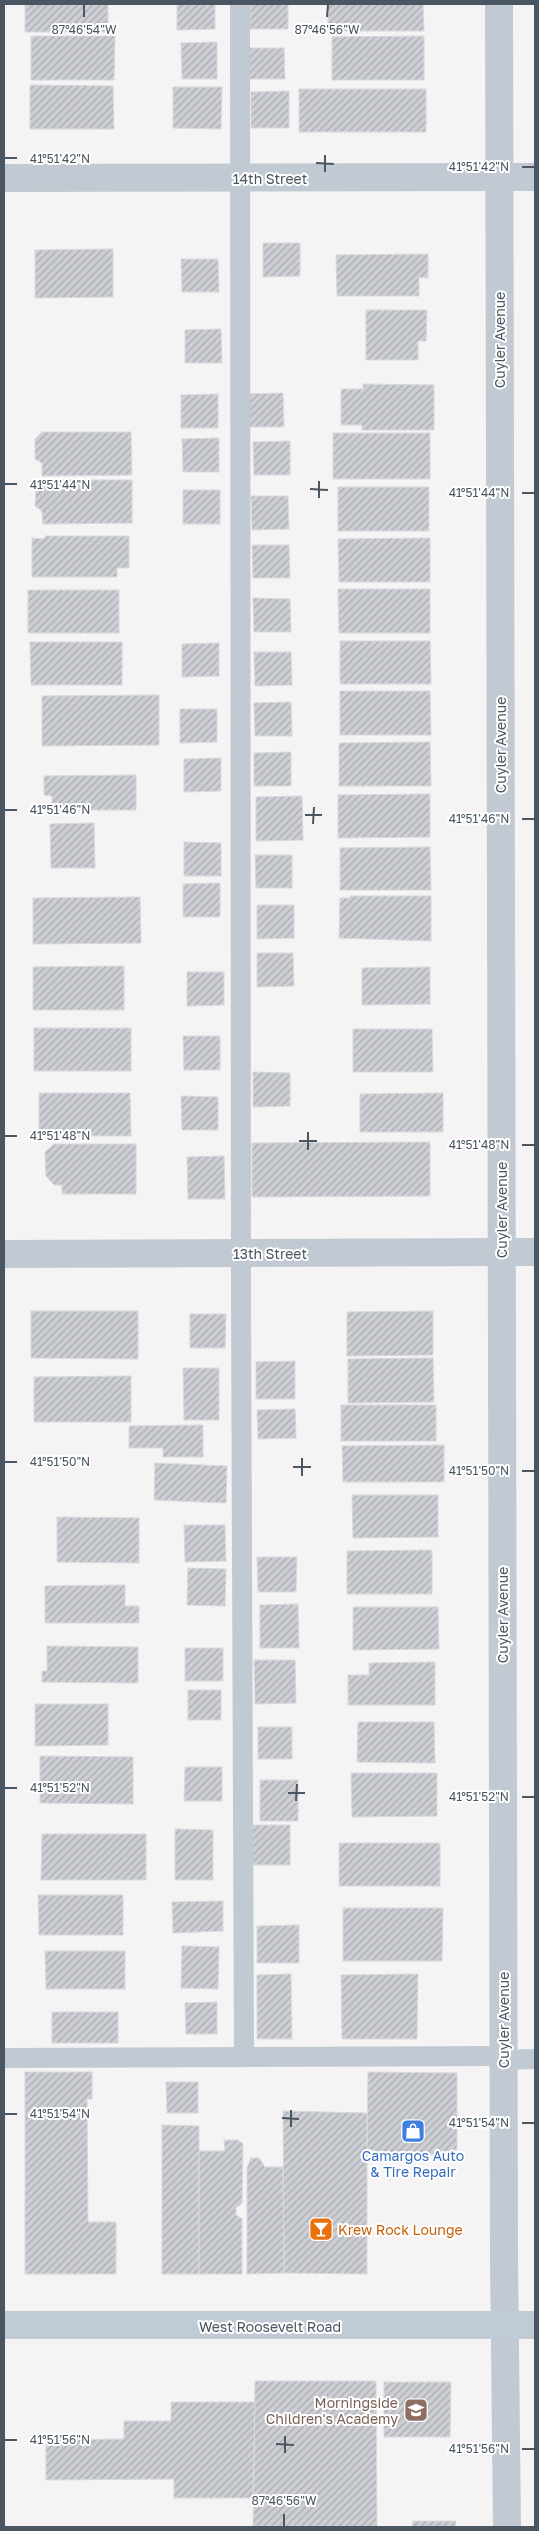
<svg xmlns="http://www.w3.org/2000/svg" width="539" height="2531" viewBox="0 0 539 2531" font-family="'Golos Text',sans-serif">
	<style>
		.building { fill: url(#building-hatch); stroke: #d7d9de }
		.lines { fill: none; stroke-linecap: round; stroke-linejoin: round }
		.lane { stroke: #c1cad2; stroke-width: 20 }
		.street { stroke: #c1cad2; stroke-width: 28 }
		.secondary { stroke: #c1cbd6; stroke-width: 28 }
		.ticks { fill: none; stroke: #4a5661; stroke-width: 2 }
		.labels { text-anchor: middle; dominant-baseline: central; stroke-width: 4; stroke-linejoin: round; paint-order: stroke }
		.street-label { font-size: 14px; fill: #4a5661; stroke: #fff }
		.shop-label { font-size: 14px; fill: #366cbe; stroke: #fff }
		.food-label { font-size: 14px; fill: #c56008; stroke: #fff; text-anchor: start }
		.education-label { font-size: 14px; fill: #785e54; stroke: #fff; text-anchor: end }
		.ticks-label { font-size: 12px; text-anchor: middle; fill: #4a5661; stroke: #fff; stroke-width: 4; stroke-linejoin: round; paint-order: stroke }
	</style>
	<defs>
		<pattern id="building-hatch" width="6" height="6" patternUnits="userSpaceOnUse" patternTransform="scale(1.25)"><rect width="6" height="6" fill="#cdcfd5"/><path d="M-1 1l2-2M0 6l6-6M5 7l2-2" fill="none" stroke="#a8abb0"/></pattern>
	</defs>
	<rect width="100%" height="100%" fill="#f5f3f3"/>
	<g class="building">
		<rect x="25" y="4" width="83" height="28"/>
		<path d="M177,4H215V29L177,30Z"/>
		<rect x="250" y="4" width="38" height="25"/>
		<path d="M328,4H423L424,31H328Z"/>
		<path d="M31,36H115L114,80H31Z"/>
		<path d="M424,36V80H332V37Z"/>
		<path d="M217,42V79H182L181,43Z"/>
		<path d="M249,48H284L285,79H249Z"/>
		<path d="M30,85L113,86L114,129H30Z"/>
		<path d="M173,87H222L221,129L173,128Z"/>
		<rect x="299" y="89" width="127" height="43"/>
		<path d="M289,91V128H251V92Z"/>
		<path d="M263,243H300V276L263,277Z"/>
		<path d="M113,249V297L35,298V250Z"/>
		<path d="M428,254V278L419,277V296H337L336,255Z"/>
		<path d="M181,259H218L219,292H182Z"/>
		<path d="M366,310H427L426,341H418V360H366Z"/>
		<path d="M221,329L222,363H185V330Z"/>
		<path d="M363,384L434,385V430H362V425H341V389H363Z"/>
		<path d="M283,393L284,427H247V394Z"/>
		<path d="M218,394V428H181V395Z"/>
		<path d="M42,432H131L132,475L42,476V463L35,459V439Z"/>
		<rect x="333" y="433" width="97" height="46"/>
		<path d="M219,438V472H183L182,439Z"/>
		<path d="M290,441V475H254L253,442Z"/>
		<path d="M43,480H132V523L43,524L42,511L35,506L36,486Z"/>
		<rect x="338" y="487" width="91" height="44"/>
		<rect x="183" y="490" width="37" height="34"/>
		<path d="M251,496H288L289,529L252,530Z"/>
		<path d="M45,536H129V568H117V577H32V538L45,539Z"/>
		<path d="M430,538V582H339L338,539Z"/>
		<path d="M252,545H289L290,578H253Z"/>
		<path d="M338,589H430V633H339Z"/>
		<rect x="28" y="590" width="91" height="43"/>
		<path d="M253,598L290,599L291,632H254Z"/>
		<path d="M340,641H430L431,684H340Z"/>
		<path d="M30,642H122V685H31Z"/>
		<path d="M219,643V676L182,677V644Z"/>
		<path d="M254,652H291L292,685L255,686Z"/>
		<path d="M340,691H430L431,735H340Z"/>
		<path d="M159,695V745L42,746V696Z"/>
		<path d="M291,702L292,736H255L254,703Z"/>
		<path d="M180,709H217V742L180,743Z"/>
		<path d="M430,742L431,786H339V743Z"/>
		<path d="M291,752V786H254V753Z"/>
		<path d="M221,758V791L184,792V759Z"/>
		<path d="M136,775V810H52V796L44,795V776Z"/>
		<path d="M430,794V837L338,838V795Z"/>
		<path d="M302,796L303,840L256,841V797Z"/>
		<path d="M94,823L95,868H51L50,824Z"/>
		<path d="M184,842L221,843V876H184Z"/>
		<path d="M430,847L431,890H340V848Z"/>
		<path d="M255,855H292V888H256Z"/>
		<path d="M220,883V917H183V884Z"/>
		<path d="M350,896H431V941L339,938L340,898H350Z"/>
		<path d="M140,897L141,943L33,944V898Z"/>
		<path d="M257,905H294V938L257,939Z"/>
		<path d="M257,953H293L294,986L257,987Z"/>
		<path d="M124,966V1010H33V967Z"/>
		<path d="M430,967V1004L362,1005V968Z"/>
		<path d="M187,972H224V1005L187,1006Z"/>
		<rect x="34" y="1028" width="97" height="43"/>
		<path d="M353,1029H432L433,1072H353Z"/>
		<path d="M183,1036H220V1070H184Z"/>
		<path d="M253,1072L290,1073V1106L253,1107Z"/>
		<path d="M39,1093H130L131,1136H39Z"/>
		<path d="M443,1093V1132H360V1094Z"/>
		<path d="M181,1096L218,1097V1130H182Z"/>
		<path d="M430,1142V1196L252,1197V1143Z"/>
		<path d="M54,1144H136V1194H62V1185H54L46,1176L45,1152Z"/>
		<path d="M224,1156L225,1199H188L187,1157Z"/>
		<path d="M31,1311H138V1359L31,1358Z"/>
		<path d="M433,1311V1355L347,1356V1312Z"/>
		<path d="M190,1314H226L225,1348H190Z"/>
		<path d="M433,1358L434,1402L348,1403V1359Z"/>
		<path d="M295,1361V1399H256V1362Z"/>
		<path d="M183,1368H219V1420H184Z"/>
		<path d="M131,1376V1422H34V1377Z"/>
		<rect x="341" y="1405" width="95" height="36"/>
		<path d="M295,1409L296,1438L258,1439L257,1410Z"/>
		<path d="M203,1425V1457H163V1448H129V1426Z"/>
		<path d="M444,1445V1482H343L342,1446Z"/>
		<path d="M155,1463L227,1466L226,1503L154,1500Z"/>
		<path d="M352,1495H438V1537L353,1538Z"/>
		<path d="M57,1517L139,1518V1563L57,1562Z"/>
		<path d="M184,1525H225L226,1561L185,1562Z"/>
		<path d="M432,1550V1594H347V1551Z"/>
		<path d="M257,1557H297L296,1592H258Z"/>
		<path d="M188,1568L226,1569L225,1606L187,1605Z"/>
		<path d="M125,1585V1606H139V1623H45V1586Z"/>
		<path d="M298,1604L299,1648H260V1605Z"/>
		<path d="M353,1607H438L439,1649L353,1650Z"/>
		<path d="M47,1646L138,1647V1683L42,1682V1671H47Z"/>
		<rect x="185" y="1648" width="38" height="33"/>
		<path d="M254,1660H295L296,1703L255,1704Z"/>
		<path d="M435,1662V1705H348V1675H369V1663Z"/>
		<rect x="188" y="1690" width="33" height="30"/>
		<path d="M35,1704H108V1745L35,1746Z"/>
		<path d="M358,1722H434L435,1763L357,1762Z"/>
		<rect x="258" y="1727" width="34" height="32"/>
		<path d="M40,1756L133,1757V1804L40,1803Z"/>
		<path d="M185,1767H222V1801H184Z"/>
		<path d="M351,1773H437V1816L352,1817Z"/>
		<rect x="260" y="1780" width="38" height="41"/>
		<path d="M252,1825H290V1865H253Z"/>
		<path d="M175,1829L213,1830V1880H175Z"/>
		<path d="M42,1834H146V1880H41Z"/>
		<rect x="339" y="1843" width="101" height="43"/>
		<path d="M38,1895H123V1935H39Z"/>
		<path d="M223,1901V1931L173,1933L172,1902Z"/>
		<path d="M343,1908H443L442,1961H343Z"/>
		<path d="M299,1925V1963H257V1926Z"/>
		<path d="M182,1946L219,1947L218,1989L181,1988Z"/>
		<path d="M45,1951H125V1989H46Z"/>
		<path d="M291,1974L292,2039H257V1975Z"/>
		<path d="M418,1974L417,2039H342L341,1975Z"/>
		<path d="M217,2002V2034H186L185,2003Z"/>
		<rect x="52" y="2012" width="66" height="31"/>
		<path d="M25,2072H92V2099H87L88,2222H116V2274H25Z"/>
		<path d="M368,2072L457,2073V2150L429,2155H396L367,2149Z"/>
		<path d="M166,2082H198V2113H167Z"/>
		<path d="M283,2111L367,2113V2274L284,2273Z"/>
		<path d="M162,2125L199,2126V2274H162Z"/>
		<path d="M224,2140H238L243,2144L242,2203L236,2208V2215L242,2219V2274H199V2151H225Z"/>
		<path d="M251,2158H259L265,2167H283L284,2273L247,2274V2168Z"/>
		<path d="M255,2381H376L377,2527L253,2526Z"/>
		<path d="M384,2382H451L450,2437H384Z"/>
		<path d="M171,2402H255L253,2498H174V2479L46,2480V2440L124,2439V2421H171Z"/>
		<path d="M413,2521H456L455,2527H412Z"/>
	</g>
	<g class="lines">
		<g class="lane">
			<path d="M240,4L241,1301L244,2057"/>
			<path d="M4,2058L503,2056"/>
			<path d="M503,2060L535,2059"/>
		</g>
		<g class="street">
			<path d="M499,4L504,2258L507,2527"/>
			<path d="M4,178L535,177"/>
			<path d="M4,1254L535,1252"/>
		</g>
		<path class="secondary" d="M4,2325H535"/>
	</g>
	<path class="ticks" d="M84,17V5M327,17L328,5M5,158H17M316,163L334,164M522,167H534M325,172V155M5,484H17M310,489L328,490M522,493H534M319,498V481M5,810H17M305,815H322M522,819H534M313,824L314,807M5,1136H17M299,1141H317M522,1145H534M308,1150V1132M5,1462H17M293,1467H311M522,1471H534M302,1476V1458M5,1788H17M288,1793H305M522,1797H534M296,1801L297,1784M5,2114H17M282,2118L299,2119M522,2123H534M291,2127V2110M5,2440H17M276,2444L294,2445M522,2449H534M285,2453V2436M284,2526V2514"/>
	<defs>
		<g id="shop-square" transform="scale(1.25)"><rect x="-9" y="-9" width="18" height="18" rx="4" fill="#3f7fe0" stroke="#fff"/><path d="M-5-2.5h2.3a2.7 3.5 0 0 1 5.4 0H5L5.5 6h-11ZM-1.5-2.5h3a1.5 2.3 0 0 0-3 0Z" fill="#fff"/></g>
		<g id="bar-square" transform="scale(1.25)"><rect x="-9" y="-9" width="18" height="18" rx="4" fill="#e8710a" stroke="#fff"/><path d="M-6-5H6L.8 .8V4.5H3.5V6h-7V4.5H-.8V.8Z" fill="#fff"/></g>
		<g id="school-square" transform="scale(1.25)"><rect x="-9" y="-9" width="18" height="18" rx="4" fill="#8d6e63" stroke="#fff"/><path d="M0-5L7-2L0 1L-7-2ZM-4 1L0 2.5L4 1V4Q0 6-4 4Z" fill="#fff"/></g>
	</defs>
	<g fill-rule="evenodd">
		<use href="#shop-square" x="413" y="2131"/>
		<use href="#bar-square" x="321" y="2229"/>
		<use href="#school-square" x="416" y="2410"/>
	</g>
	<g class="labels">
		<g class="street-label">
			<text x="270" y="178">14th Street</text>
			<text transform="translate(499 340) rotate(-90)">Cuyler Avenue</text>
			<text transform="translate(500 745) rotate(-90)">Cuyler Avenue</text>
			<text transform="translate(501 1210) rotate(-90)">Cuyler Avenue</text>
			<text x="270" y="1253">13th Street</text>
			<text transform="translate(502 1615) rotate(-90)">Cuyler Avenue</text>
			<text transform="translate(503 2020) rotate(-90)">Cuyler Avenue</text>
			<text x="270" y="2326">West Roosevelt Road</text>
		</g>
		<g class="shop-label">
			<text x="413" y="2155">Camargos Auto<tspan x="413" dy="16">&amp; Tire Repair</tspan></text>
		</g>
		<g class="food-label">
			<text x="338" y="2229">Krew Rock Lounge</text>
		</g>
		<g class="education-label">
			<text x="398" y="2402">Morningside<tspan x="398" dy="16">Children's Academy</tspan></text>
		</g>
	</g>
	<g class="ticks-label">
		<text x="84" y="34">87°46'54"W</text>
		<text x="327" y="34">87°46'56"W</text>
		<text x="60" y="163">41°51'42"N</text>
		<text x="479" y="171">41°51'42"N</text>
		<text x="60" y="489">41°51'44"N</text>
		<text x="479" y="497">41°51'44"N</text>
		<text x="60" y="814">41°51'46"N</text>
		<text x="479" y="823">41°51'46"N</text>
		<text x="60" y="1140">41°51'48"N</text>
		<text x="479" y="1149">41°51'48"N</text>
		<text x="60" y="1466">41°51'50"N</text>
		<text x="479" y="1475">41°51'50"N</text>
		<text x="60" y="1792">41°51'52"N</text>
		<text x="479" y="1801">41°51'52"N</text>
		<text x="60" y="2118">41°51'54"N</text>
		<text x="479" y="2127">41°51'54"N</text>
		<text x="60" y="2444">41°51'56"N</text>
		<text x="479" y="2453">41°51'56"N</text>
		<text x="284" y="2505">87°46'56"W</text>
	</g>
	<rect width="539" height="2531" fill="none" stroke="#4a5661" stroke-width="10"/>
</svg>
